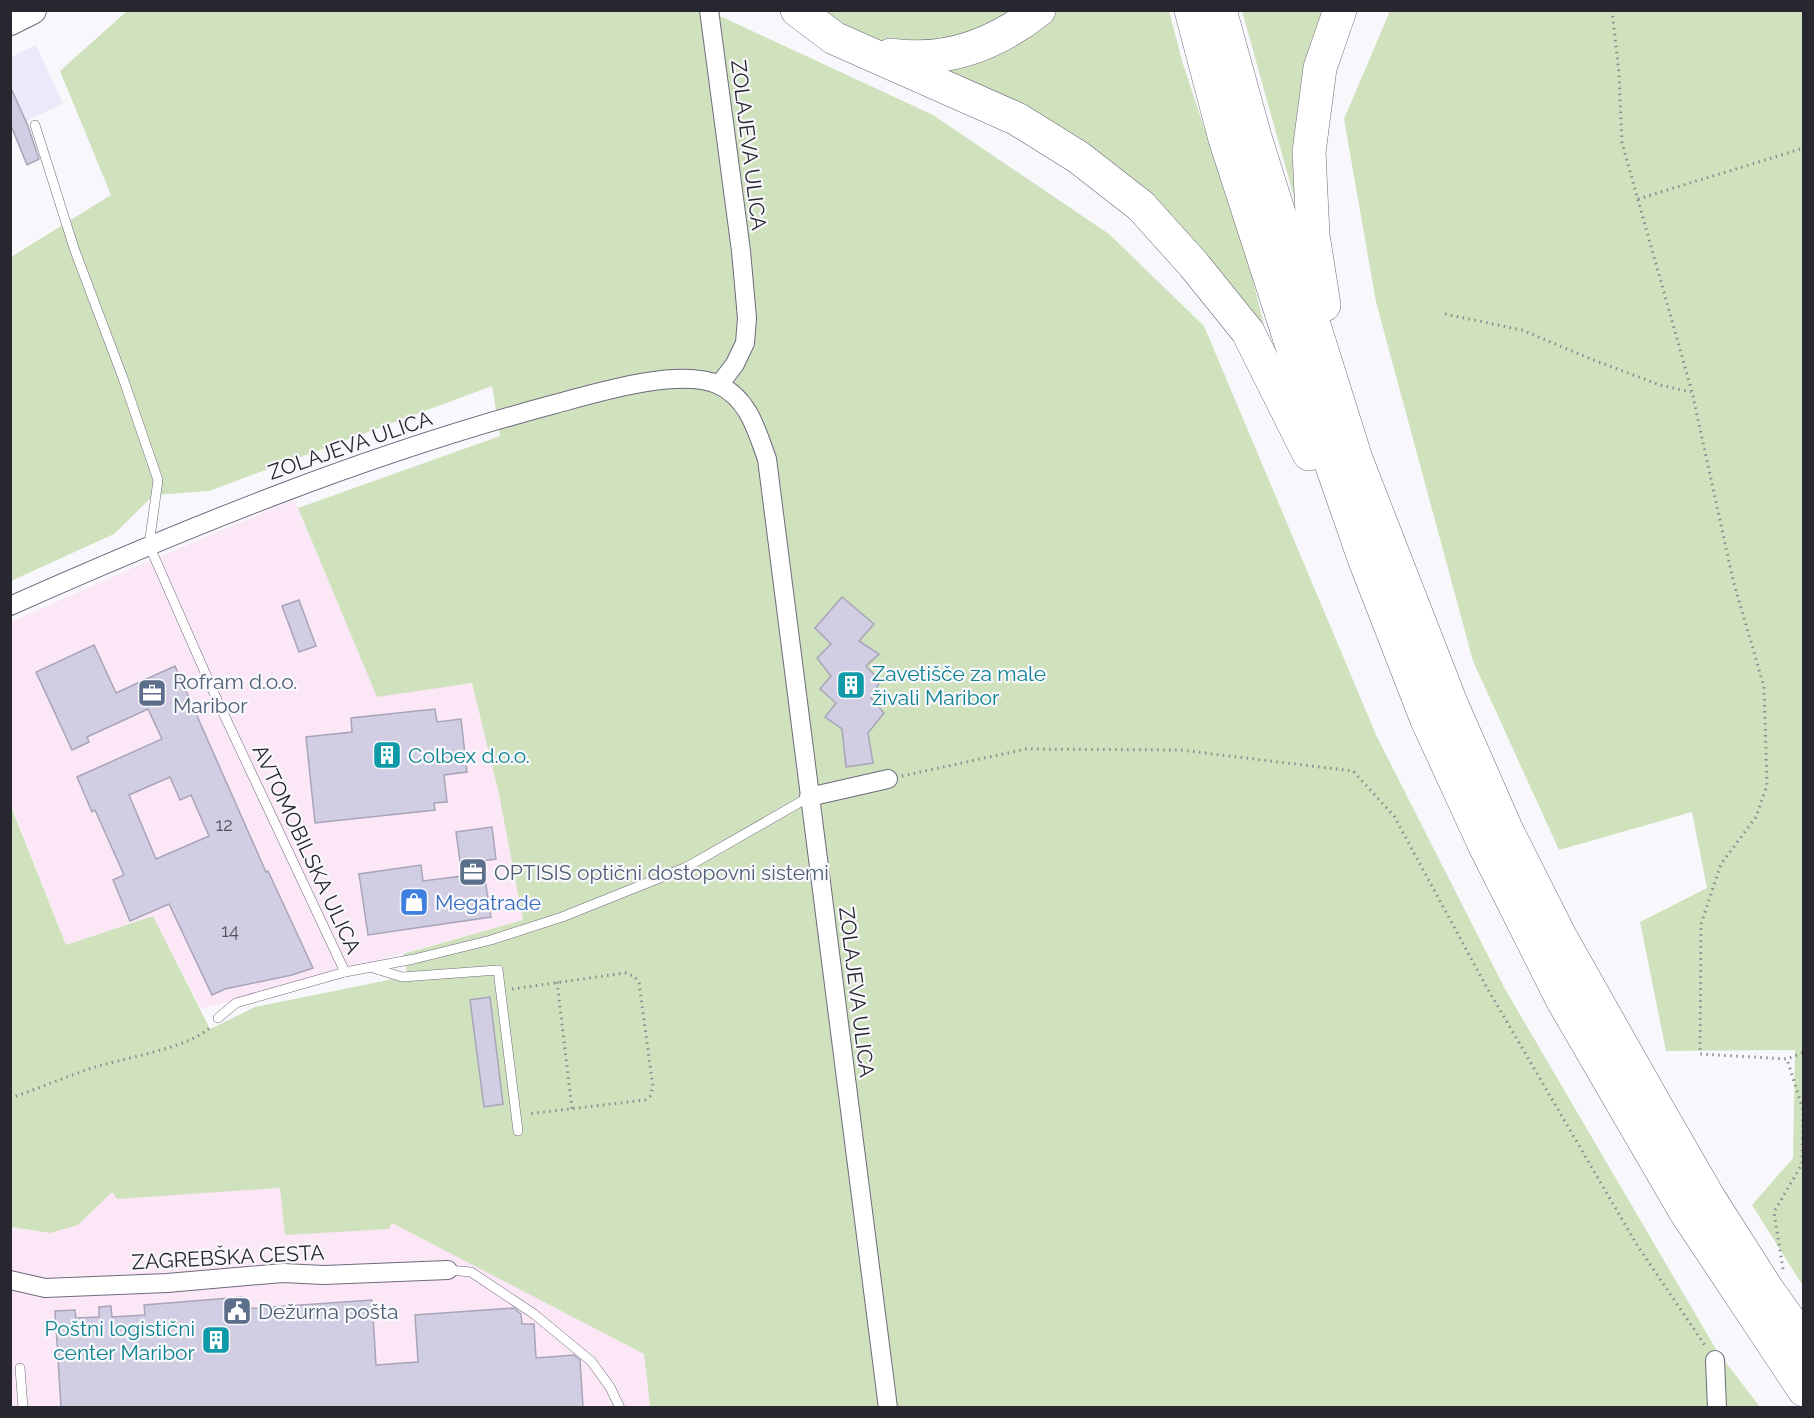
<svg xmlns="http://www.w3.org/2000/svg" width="1814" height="1418" viewBox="0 0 1814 1418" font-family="Raleway,sans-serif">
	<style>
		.built { fill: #ece9fb }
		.industrial { fill: #fce7f7 }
		.green { fill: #d0e1bd }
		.building { fill: #d1cee3; stroke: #a8a4b9; stroke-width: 1.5; fill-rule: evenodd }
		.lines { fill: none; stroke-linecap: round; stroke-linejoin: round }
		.service-casing { stroke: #6d6a7d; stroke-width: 10 }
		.minor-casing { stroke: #6d6a7d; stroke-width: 20 }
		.primary-casing { stroke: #6d6a7d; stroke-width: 30 }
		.motorway-casing { stroke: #6d6a7d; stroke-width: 34 }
		.path { stroke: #8b8b91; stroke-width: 3; stroke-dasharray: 1.5 4.5; stroke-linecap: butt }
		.service { stroke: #fff; stroke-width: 9 }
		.minor { stroke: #fff; stroke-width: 18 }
		.primary { stroke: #fff; stroke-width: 28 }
		.motorway { stroke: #fff; stroke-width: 33 }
		.labels { text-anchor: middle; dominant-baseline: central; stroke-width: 4.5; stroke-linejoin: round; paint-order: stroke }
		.number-label { font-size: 18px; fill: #52515c }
		.street-label { font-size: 21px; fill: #28272f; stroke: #f8f8fc }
		.culture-label { font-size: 21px; fill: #0d838f; stroke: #f8f8fc; text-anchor: start }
		.service-label { font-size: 21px; fill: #4e5e75; stroke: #f8f8fc; text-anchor: start }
		.shop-label { font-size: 21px; fill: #366cbe; stroke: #f8f8fc; text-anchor: start }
	</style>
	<rect width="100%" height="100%" fill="#f8f8fc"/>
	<path class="built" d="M36,45L63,104L26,121L11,86V57Z"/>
	<g class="industrial">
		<path d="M294,500L377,696L472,683L499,794L524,920L201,1009L153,916L66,945L11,804V622L137,566Z"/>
		<path d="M202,1106L277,1179L400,1226L644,1354L650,1407H11L10,1227L50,1233Z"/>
	</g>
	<g class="green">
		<path d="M127,11H720V16L933,115L1109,234L1204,326L1377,737L1505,989L1717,1351L1760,1407H650L644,1354L392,1223L389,1229L285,1235L280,1188L117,1199L112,1192L78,1225L50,1233L11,1227L10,804L66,945L153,916L210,1029L255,1007L408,976L403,954L523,920L499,794L472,683L377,697L298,508L500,436L492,386L209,491L154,495L114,534L11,581V257L111,195L60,71Z"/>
		<path d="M815,11H1027L963,47L869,43Z"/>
		<path d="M1051,11H1169L1183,64L1247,257L1265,329L1182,236L912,62Z"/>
		<path d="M1242,11H1330L1307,251L1289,179Z"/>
		<path d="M1390,11H1803V1286L1752,1205L1793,1158L1795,1050L1666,1051L1640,922L1707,888L1692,812L1559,850L1473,661L1376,302L1344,119Z"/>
	</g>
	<g class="building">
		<path d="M10,86L28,126L39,159L27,165L10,123Z"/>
		<path d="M842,597L874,624L859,641L879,654L866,666L880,681L871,698L884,713L868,733L873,763L846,767L842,729L825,717L836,703L820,689L831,676L817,658L831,644L815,628Z"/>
		<path d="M299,600L316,646L299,652L282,606Z"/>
		<path d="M94,645L116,693L175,666L266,872L268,871L313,968L292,975L225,989L212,995L169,904L130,921L113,880L124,875L95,810L92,812L77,777L162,739L148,709L87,737L89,742L72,750L36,672ZM170,777L180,800L191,795L209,836L156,859L129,795Z"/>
		<path d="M435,709L437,722L461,719L467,772L444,775L447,802L434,803L435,810L315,823L306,737L352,732L351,718Z"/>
		<path d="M492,827L496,859L482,861L491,917L368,935L359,874L421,865L423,881L462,876L456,832Z"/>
		<path d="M490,997L503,1104L484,1107L470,1000Z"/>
		<path d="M242,1297L243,1309L372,1300L376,1365L418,1362L415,1315L514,1308L521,1314L522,1324H534L536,1358L574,1355L580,1360L583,1407H61L55,1311L75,1310L76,1318L99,1317V1307L111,1306L112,1317L145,1315L144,1305Z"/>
	</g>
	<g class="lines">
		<g class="service-casing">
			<g id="service">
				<path d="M35,125L75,251L123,378L158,480L149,545L218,702L345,972"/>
				<path d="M373,968L402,977L498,970L518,1131"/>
				<path d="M218,1018L236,1003L345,972L414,959L491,940L562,917L687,867L809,797"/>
				<path d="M448,1270L471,1272L534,1314L591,1361L610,1387L620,1408"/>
				<path d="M20,1368L23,1408"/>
			</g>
		</g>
		<g class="minor-casing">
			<g id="minor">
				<path d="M709,10L741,251L747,318L745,343L735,364L719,385"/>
				<path d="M10,606C188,527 367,454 555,404C596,393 679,367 719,385C749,399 757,432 767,459L888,1408"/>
				<path d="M809,797L888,779"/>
				<path d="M10,1280L45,1288L167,1283L283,1273L324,1275L448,1270"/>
				<path d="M1715,1360L1717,1408"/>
			</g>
		</g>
		<g class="primary-casing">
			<path id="primary" d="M10,21L32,10"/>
		</g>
		<g class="motorway-casing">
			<g id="motorway">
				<path d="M797,10L834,38L1017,119L1078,157L1141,206L1194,265L1248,332L1309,454"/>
				<path d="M1191,10L1225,139L1318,426L1364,558L1427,720L1484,844L1563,1001L1685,1211L1804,1390"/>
				<path d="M1220,10L1255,137L1356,459L1451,703L1507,831L1560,936L1656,1106L1709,1198L1767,1289L1804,1341"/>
				<path d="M891,55C946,63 996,44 1039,10"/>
				<path d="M1324,305L1313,235L1309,152L1320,68L1340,10"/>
			</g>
		</g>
		<g class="path">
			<path d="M1612,10L1619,73L1622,143L1692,392L1733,580L1764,687L1767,785L1756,817L1721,864L1701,924L1700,1054L1787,1059L1804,1052"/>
			<path d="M1638,199L1804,148"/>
			<path d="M1445,314L1522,330L1591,359L1660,385L1691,392"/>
			<path d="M902,776L1026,749L1180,750L1353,771L1394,816L1486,986L1637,1245L1706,1347"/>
			<path d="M557,982L572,1109"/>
			<path d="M512,989L625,973L634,976L639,983L653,1087L650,1096L645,1100L527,1114"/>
			<path d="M10,1098C37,1089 63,1078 89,1069C117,1059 193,1048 211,1026"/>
			<path d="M1783,1269L1774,1212L1802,1164L1803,1110L1787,1059"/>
		</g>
		<use href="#service" class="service"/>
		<use href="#minor" class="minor"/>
		<use href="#primary" class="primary"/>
		<use href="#motorway" class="motorway"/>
	</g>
	<defs>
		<g id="building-square" transform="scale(1.5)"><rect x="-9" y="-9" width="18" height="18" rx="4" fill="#0f9aa8" stroke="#f8f8fc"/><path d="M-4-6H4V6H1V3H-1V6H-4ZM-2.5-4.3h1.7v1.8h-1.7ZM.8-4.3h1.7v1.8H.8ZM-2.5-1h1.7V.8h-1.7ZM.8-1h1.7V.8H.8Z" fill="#fff"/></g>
		<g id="office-square" transform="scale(1.5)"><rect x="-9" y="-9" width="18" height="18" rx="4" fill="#5c6f8a" stroke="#f8f8fc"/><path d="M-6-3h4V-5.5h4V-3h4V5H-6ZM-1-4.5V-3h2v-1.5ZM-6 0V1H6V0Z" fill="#fff"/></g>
		<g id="shop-square" transform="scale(1.5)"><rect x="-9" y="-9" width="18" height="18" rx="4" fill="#3f7fe0" stroke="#f8f8fc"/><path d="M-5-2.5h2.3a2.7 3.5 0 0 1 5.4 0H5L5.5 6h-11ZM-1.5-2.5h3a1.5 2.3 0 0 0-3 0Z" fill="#fff"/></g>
		<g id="civic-square" transform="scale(1.5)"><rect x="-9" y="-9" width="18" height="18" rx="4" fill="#5c6f8a" stroke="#f8f8fc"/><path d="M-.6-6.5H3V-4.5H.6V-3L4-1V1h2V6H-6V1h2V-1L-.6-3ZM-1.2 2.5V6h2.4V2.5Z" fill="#fff"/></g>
	</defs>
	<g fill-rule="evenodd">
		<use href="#building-square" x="851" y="685"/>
		<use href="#office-square" x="152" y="693"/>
		<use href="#building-square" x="387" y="755"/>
		<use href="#office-square" x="473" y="872"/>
		<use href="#shop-square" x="414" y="902"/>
		<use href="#civic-square" x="237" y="1311"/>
		<use href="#building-square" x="216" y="1340"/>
	</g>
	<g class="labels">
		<g class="number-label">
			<text x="224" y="824">12</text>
			<text x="230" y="930">14</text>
		</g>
		<g class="street-label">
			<text transform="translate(749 145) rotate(83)">ZOLAJEVA ULICA</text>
			<text transform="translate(350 445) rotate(-19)">ZOLAJEVA ULICA</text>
			<text transform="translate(307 849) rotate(65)">AVTOMOBILSKA ULICA</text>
			<text transform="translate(857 992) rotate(83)">ZOLAJEVA ULICA</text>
			<text transform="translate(228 1257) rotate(-3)">ZAGREBŠKA CESTA</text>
		</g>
		<g class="culture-label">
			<text x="872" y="673">Zavetišče za male<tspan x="872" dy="24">živali Maribor</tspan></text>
			<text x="408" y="755">Colbex d.o.o.</text>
			<text x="195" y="1328" text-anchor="end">Poštni logistični<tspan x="195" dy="24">center Maribor</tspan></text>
		</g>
		<g class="service-label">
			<text x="173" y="681">Rofram d.o.o.<tspan x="173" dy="24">Maribor</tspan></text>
			<text x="494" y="872">OPTISIS optični dostopovni sistemi</text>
			<text x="258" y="1311">Dežurna pošta</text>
		</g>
		<g class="shop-label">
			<text x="435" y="902">Megatrade</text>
		</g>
	</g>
	<rect width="1814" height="1418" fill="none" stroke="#28272f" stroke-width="24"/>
</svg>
